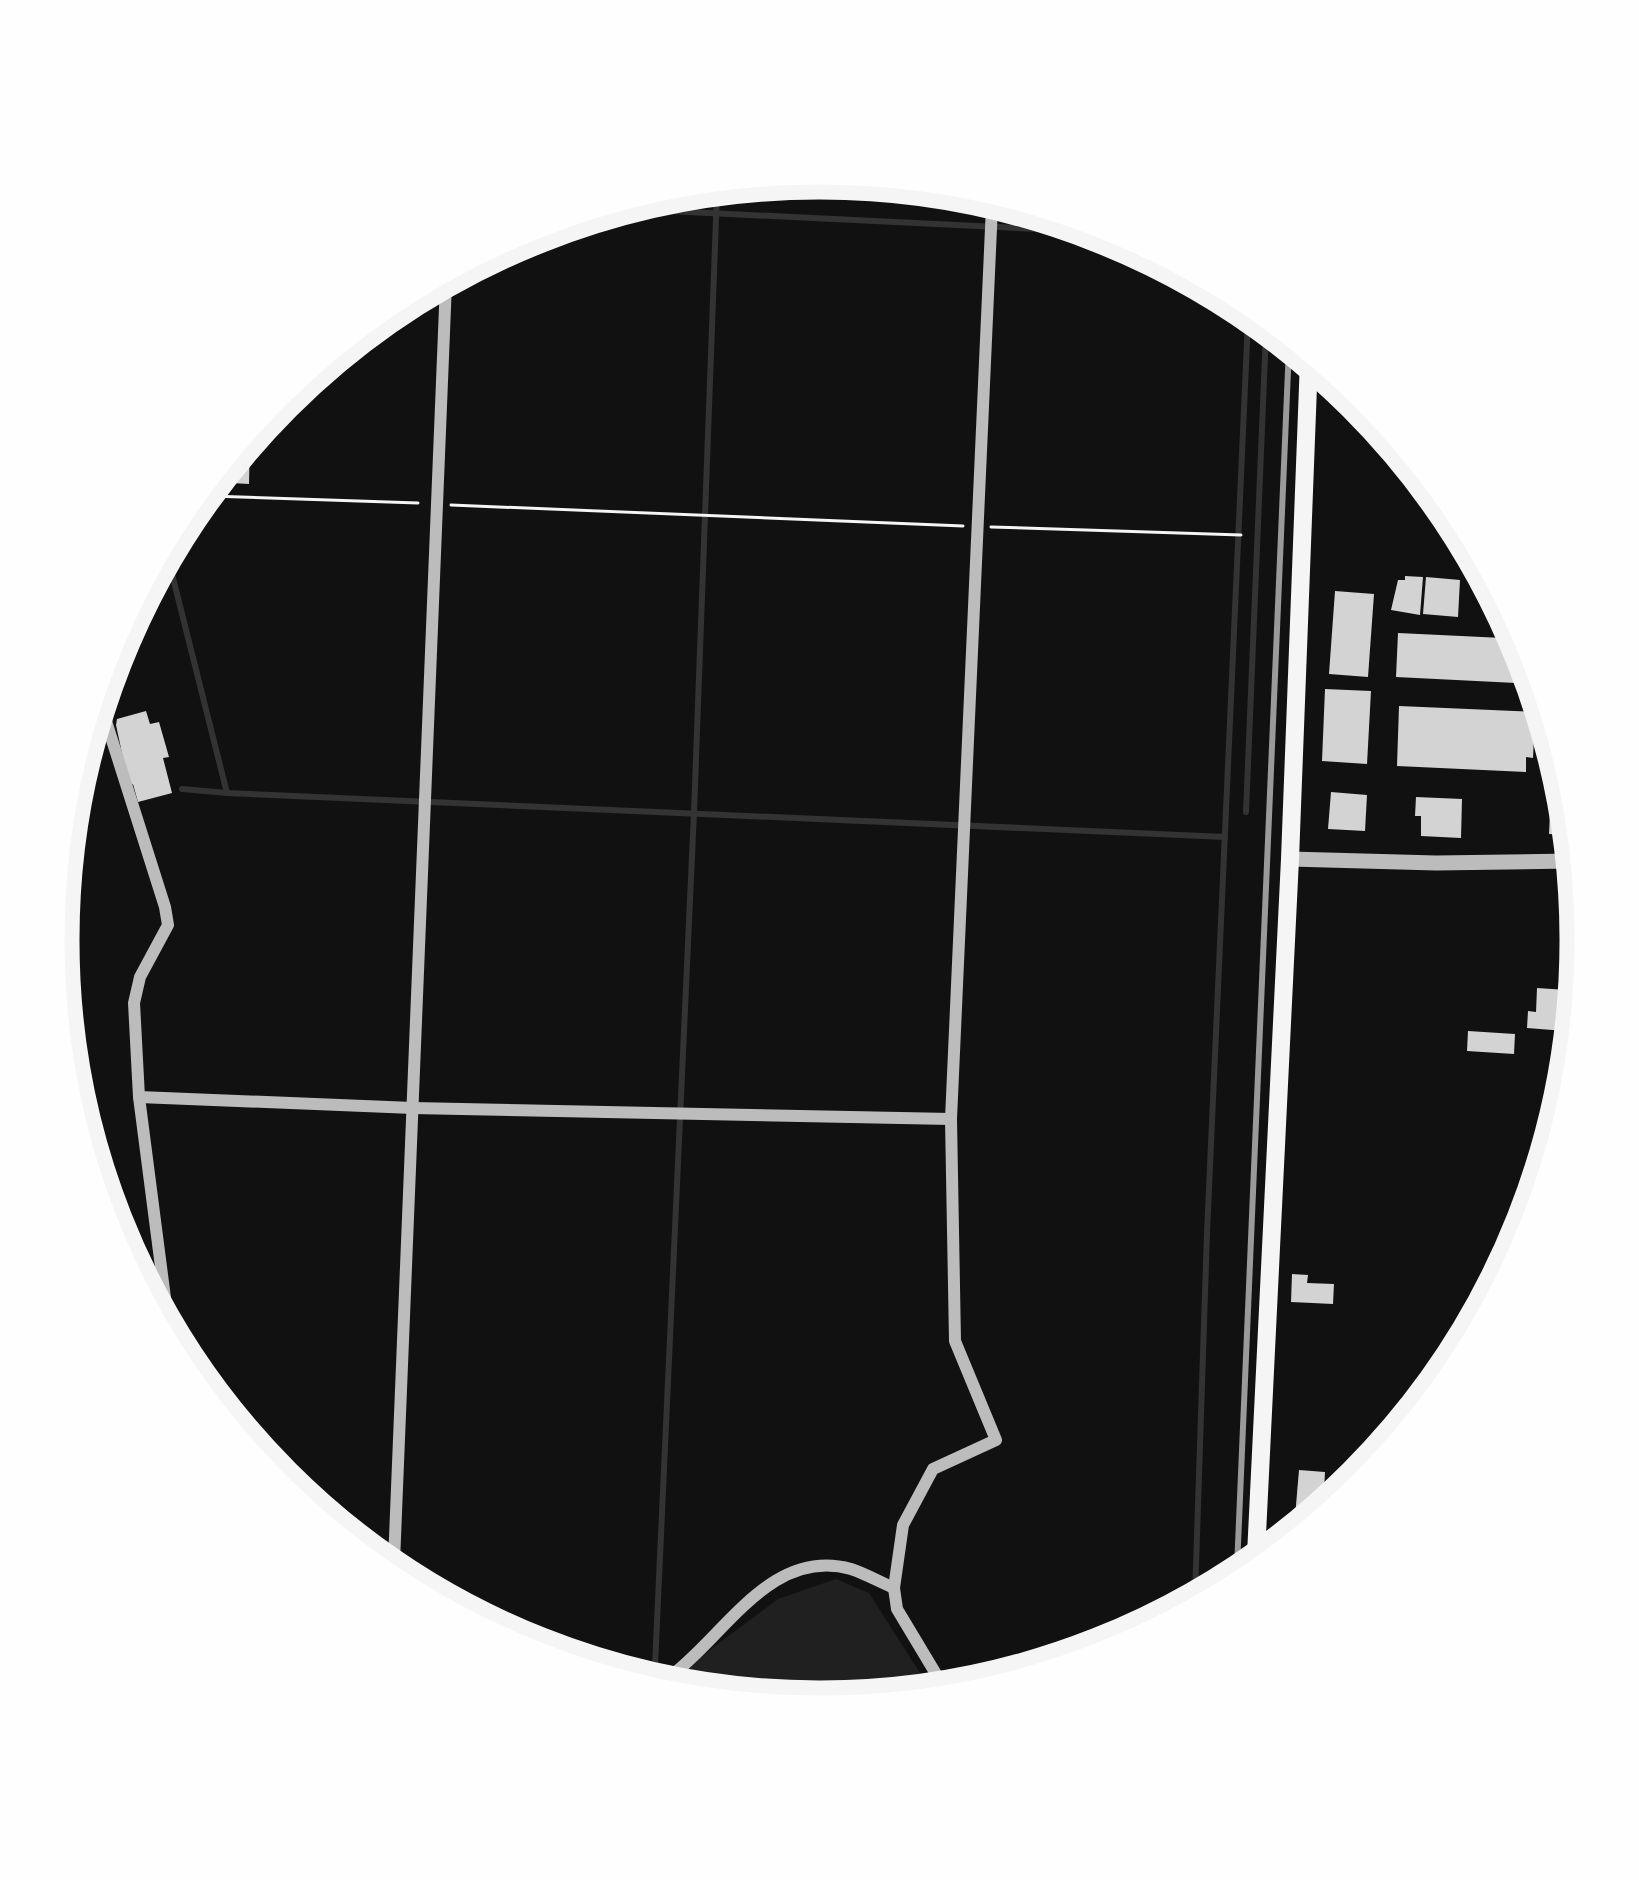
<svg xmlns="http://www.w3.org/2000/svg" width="1639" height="1880" viewBox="0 0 1639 1880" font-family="Figtree,sans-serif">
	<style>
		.green { fill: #202020 }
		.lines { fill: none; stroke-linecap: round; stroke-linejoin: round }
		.stream { stroke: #333; stroke-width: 6 }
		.building { fill: #d3d3d3 }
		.path { stroke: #f5f5f5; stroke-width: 3 }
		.minor { stroke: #bcbcbc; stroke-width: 12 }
		.tertiary { stroke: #bcbcbc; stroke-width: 15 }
		.trunk { stroke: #f5f5f5; stroke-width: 18 }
		.rail { stroke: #9a9a9a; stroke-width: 6 }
		.rim { fill: none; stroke: #f5f5f5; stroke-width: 15 }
	</style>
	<rect width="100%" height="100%" fill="#111"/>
	<path class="green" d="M836,1579L869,1593L929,1687L819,1708L671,1679L778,1599Z"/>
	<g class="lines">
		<g class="stream">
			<path d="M628,209L1118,233"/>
			<path d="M168,558L227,793L1225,837"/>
			<path d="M182,789L227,793"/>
			<path d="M1246,812L1266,332"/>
			<path d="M1195,1596L1207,1233L1248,320"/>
			<path d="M655,1666L694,812L717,192"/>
		</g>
	</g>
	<g class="building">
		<path d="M250,435L249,484L231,483L232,463Z"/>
		<path d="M1405,576L1423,577L1420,615L1391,610L1398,580H1405Z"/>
		<path d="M1426,577L1460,580L1458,617L1423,614Z"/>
		<path d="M1335,591L1374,594L1368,677L1329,674Z"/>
		<path d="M1398,633L1524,639L1537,684L1396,677Z"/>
		<path d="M1325,689L1371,691L1367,764L1322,761Z"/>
		<path d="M1399,706L1535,712L1533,758L1526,757V772L1397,766Z"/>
		<path d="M146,711L150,724L159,722L169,757L163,758L172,793L138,802L133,784L129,786L116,725L117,719Z"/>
		<path d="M1331,792L1367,795L1365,831L1328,829Z"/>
		<path d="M1416,797L1462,799L1461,838L1421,836V816H1415Z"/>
		<path d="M1550,812L1563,813L1567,835L1549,834Z"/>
		<path d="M1537,988L1567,990L1565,1031L1527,1028L1528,1011L1536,1012Z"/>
		<path d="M1468,1031L1515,1034L1514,1054L1467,1051Z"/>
		<path d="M1292,1274L1308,1275L1307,1283L1334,1284L1333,1304L1291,1302Z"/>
		<path d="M1299,1470L1325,1472L1323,1510L1311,1518L1295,1517Z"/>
	</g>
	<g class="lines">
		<g class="path">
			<path d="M210,496L418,503"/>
			<path d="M451,505L963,526"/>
			<path d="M991,527L1241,535"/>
		</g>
		<g class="minor">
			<path d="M99,699L165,907L168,925L140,977L134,1003L139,1097L168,1321"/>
			<path d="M139,1097L413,1108L951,1119"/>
			<path d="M394,1562L446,283"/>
			<path d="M668,1678C723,1639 770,1546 851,1569C866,1574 880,1582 894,1588"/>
			<path d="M942,1684L897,1609L894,1588L903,1525L933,1469L996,1440L955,1341L951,1119L992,206"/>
		</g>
		<path class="tertiary" d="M1290,859L1436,863L1572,861"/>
		<path class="trunk" d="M1256,1555L1290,859L1309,360"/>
		<path class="rail" d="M1237,1568L1289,347"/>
	</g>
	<path d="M0 0H1639V1880H0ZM819 192H820A747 747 0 0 1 1567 939V941A747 747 0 0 1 820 1688H819A747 747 0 0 1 72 941V939A747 747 0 0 1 819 192Z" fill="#fefefe" fill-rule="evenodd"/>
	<path class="rim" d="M819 192H820A747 747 0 0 1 1567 939V941A747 747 0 0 1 820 1688H819A747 747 0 0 1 72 941V939A747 747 0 0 1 819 192Z"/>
</svg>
